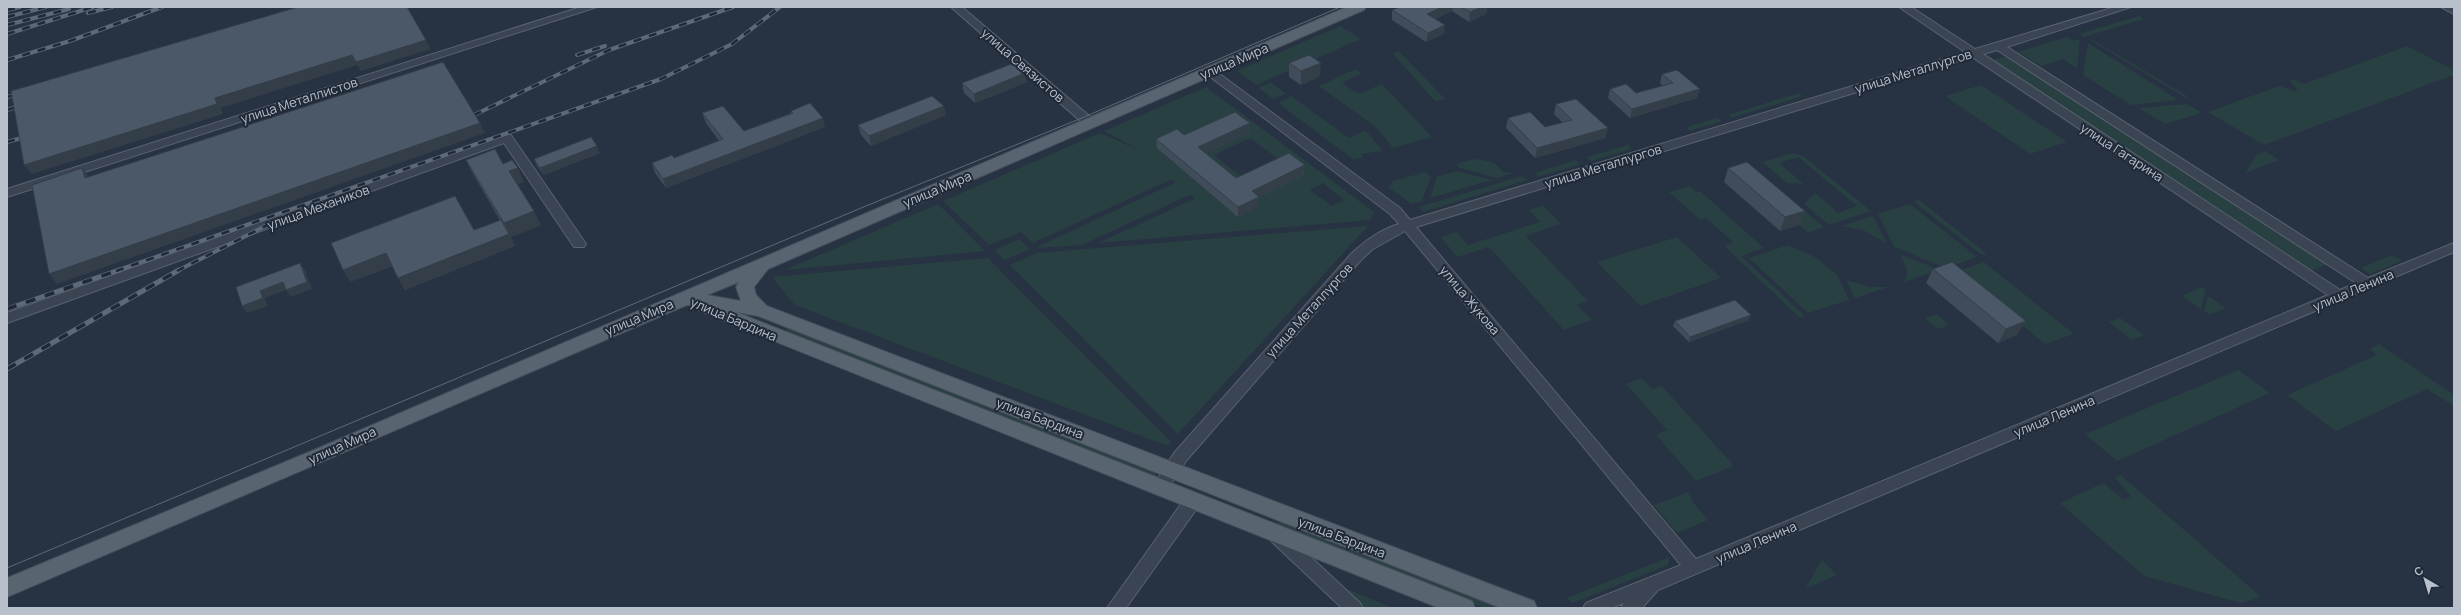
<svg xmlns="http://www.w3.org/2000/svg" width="2461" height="615" viewBox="0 0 2461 615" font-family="Manrope,sans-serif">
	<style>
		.green { fill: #294043; fill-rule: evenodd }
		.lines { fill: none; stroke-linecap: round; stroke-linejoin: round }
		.minor-casing { stroke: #59626f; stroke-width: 2 }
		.major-casing { stroke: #454d5b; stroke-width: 2 }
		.minor { fill: #3b4452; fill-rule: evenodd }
		.major { fill: #596471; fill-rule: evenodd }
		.tram { stroke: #5d6978; stroke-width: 1 }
		.rail-far1-casing { stroke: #5d6978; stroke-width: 4 }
		.rail-casing { stroke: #5d6978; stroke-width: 5 }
		.rail-far1 { stroke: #202937; stroke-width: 2.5; stroke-dasharray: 8; stroke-linecap: butt }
		.rail { stroke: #202937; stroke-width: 3.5; stroke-dasharray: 10; stroke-linecap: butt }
		.wall { fill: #404c59 }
		.shaded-wall { fill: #343e49 }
		.building { fill: #4b5868; stroke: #343e49 }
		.labels { text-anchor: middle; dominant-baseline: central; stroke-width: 4; stroke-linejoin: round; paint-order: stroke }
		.street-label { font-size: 13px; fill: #b8c0cc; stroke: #202937 }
	</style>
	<rect width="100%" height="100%" fill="#273242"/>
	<g class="green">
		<path d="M2139,16L2144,19L2084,37L2079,34Z"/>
		<path d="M1340,26L1361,39L1256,85L1237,71Z"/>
		<path d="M2067,37L2074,41L2080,39L2077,69L2063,59L2042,66L2018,52Z"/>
		<path d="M2093,40L2187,96L2186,98L2092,41Z"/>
		<path d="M2088,43L2178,100L2131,105L2083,75Z"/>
		<path d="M2407,46L2454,70V75L2264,145L2208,112L2279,86L2294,91L2298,89L2289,81L2294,79L2304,84Z"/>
		<path d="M1399,51L1445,99L1435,101L1393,54Z"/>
		<path d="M2008,56L2329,264L2309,272L1990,61Z"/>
		<path d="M1356,69L1361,73L1342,83L1358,94L1382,84L1432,137L1393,148L1377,128L1319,86Z"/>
		<path d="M1271,82L1286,94L1273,99L1259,88Z"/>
		<path d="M1981,85L2067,142L2030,154L1945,96Z"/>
		<path d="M1206,87L1374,212L1370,220L1098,243L1194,199V196L1189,195L1082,245L1039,248L1037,247L1174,183L1175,181L1170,180L1033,243L1021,232L989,245L943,201L1100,133L1139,150L1104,131ZM1250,138L1281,161L1244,179L1214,155ZM1323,183L1344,200L1332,206L1310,190Z"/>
		<path d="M1798,93L1803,96L1732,118L1728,115Z"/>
		<path d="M1291,96L1349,138L1364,131L1367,132L1383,151L1361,154L1363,157L1354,160L1278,103Z"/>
		<path d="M2187,104L2202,113L2165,124L2139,108Z"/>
		<path d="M1717,118L1722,121L1690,131L1686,127Z"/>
		<path d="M1628,145L1632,149L1591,161L1587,157Z"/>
		<path d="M2265,151L2279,160L2245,173L2257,155Z"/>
		<path d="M1793,153L1803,156L1871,211L1829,225L1804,204L1815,193L1838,213L1857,206L1798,157L1779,163L1804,184L1787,183L1762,162Z"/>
		<path d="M1474,159L1493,162L1504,172L1514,173L1497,178L1460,168L1456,164Z"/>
		<path d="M1576,160L1580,164L1538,177L1535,173Z"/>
		<path d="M1457,171L1492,180L1430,198L1437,177Z"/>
		<path d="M1426,172L1431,177L1422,201L1412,204L1388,187L1393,181Z"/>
		<path d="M1522,176L1527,180L1423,212L1419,207Z"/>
		<path d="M1689,186L1697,192L1700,191L1764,248L1741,256L1804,315L1800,318L1724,246L1733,242L1706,218L1700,220L1669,192Z"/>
		<path d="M1919,200L1987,254L1982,255L1914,202Z"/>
		<path d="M938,204L985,251L785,270Z"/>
		<path d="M1910,204L1977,257L1946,268L1894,247L1878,214Z"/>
		<path d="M1543,205L1561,224L1526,236L1588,301L1577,305L1592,320L1564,330L1489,247L1457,257L1441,237L1457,232L1468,245L1540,222L1529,210Z"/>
		<path d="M1776,205L1799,206L1824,227L1808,233Z"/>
		<path d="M1873,216L1887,244L1863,230L1842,226Z"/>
		<path d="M1368,226L1178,434L1010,265L1037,253Z"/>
		<path d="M1677,237L1721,278L1640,306L1597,262Z"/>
		<path d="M1019,239L1030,249L1004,260L995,250Z"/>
		<path d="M1788,245L1817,258L1838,276L1849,300L1808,313L1749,258Z"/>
		<path d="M1900,254L1940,270L1904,282C1910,272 1905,264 1900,254Z"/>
		<path d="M2392,255L2402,261L2370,274L2361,268Z"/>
		<path d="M988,258L1171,442L1168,446L795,305L772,277Z"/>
		<path d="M1984,262L2074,334L2045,344L1956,272Z"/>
		<path d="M1846,280L1869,287H1888L1855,298Z"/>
		<path d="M2202,287L2206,290L2201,309L2182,296Z"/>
		<path d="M2208,296L2226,308L2210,315L2204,311Z"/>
		<path d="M1937,314L1949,325L1938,329L1925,318Z"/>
		<path d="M2120,318L2144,335L2132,340L2109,322Z"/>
		<path d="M788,328L1159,470L1154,477L781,334Z"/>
		<path d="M2379,344L2454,395V406L2427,389L2336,431L2287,395L2377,355L2369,349Z"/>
		<path d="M2238,370L2270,393L2117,461L2085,434Z"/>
		<path d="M1642,378L1652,389L1662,386L1734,466L1696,481L1656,435L1667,430L1626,384Z"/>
		<path d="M2121,475L2261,597L2241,603L2144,576L2060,503L2103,483L2124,500L2131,496L2115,478Z"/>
		<path d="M1688,492L1692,501L1708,520L1677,533L1654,505Z"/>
		<path d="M1281,518L1510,608H1484L1277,525Z"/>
		<path d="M1670,557L1668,565L1573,603L1566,598Z"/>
		<path d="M1822,560L1837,575L1805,589Z"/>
		<path d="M1345,588L1393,608H1365Z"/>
	</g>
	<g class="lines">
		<g class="minor-casing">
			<g id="minor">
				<path d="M581,7H597L7,197V189Z"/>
				<path d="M951,7H962L1094,120L1096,123L1094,126H1086Z"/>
				<path d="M1899,7H1911L1975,49L2115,7H2131L2007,47L2368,278L2454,243V252L1658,590L1642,608H1621L1624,603L1611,608H1583L1586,603L1681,565L1405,231L1373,249L1361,260L1186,461L1165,493L1159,495L1153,493L1151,489L1174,453L1351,254C1365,241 1381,229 1399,224L1390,214L1205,73V69H1213L1400,208L1410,220L1965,52ZM1997,50L2356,283L2340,290L1983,54ZM1972,57L2328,295L1696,559L1416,227Z"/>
				<path d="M2441,7H2454V14Z"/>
				<path d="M507,134L511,135L584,241L586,244L584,247H574L504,143L7,323V313Z"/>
				<path d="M1192,496L1198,497L1200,502L1198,507L1126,608H1107L1186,497Z"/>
				<path d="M1277,529L1283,531L1360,603L1363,608H1342L1271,541L1269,536L1271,531Z"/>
			</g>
		</g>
		<g class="major-casing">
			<path id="major" d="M1347,7H1366L1364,10L768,269L754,287L756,295L767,306L1534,601L1537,608H1501L758,316L736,312L1472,601L1475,608H1439L699,311L697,306L687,305L7,597V578L321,447ZM739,282L736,287L741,301L707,295Z"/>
		</g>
		<use href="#minor" class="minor"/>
		<use href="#major" class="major"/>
		<path class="tram" d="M7,568L861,208L1077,120L1340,7"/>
		<g class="rail-far1-casing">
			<g id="rail-far1">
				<path d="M7,10L20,7"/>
				<path d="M88,13L112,7"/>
				<path d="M7,17L46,7"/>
				<path d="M7,25L69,9"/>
				<path d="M7,34L93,7"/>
				<path d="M577,55L605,46"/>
				<path d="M7,60L70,41L162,7"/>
				<path d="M7,97L23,93"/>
				<path d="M7,110L19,106"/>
				<path d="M474,115L609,50L733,7"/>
				<path d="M7,142L25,137"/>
				<path d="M116,271L661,79L732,44L780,7"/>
				<path d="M177,271L285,216"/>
			</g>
		</g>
		<g class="rail-casing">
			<g id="rail">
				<path d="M7,309L119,270"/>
				<path d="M7,369L179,270"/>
			</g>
		</g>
		<use href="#rail-far1" class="rail-far1"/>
		<use href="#rail" class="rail"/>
	</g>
	<g class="wall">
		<path d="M1401,7H1487L1486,14L1469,22L1452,11L1435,19L1444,34L1426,42L1392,20V10Z"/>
		<path d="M1289,63L1320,76L1301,85L1289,77Z"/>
		<path d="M1662,74L1697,98L1630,118L1608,98L1610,89L1636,93L1663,86L1660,83Z"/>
		<path d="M1027,82L975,103L964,93L962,83Z"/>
		<path d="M1556,104L1608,128L1605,138L1535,158L1506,128L1508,118L1545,127L1563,123L1554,114Z"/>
		<path d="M791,111L825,127L666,188L655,173L652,163L674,158L719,141L706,123L702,113L744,131L791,113Z"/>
		<path d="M946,115L871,146L861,135L858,125Z"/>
		<path d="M1250,123V133L1205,153L1236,178L1304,175L1259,197V206L1238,217L1157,148L1156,139L1184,135Z"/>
		<path d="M600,153L544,175L537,166L534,159Z"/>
		<path d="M466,160L524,182L517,184L541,225L511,237L515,246L405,290L398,278L392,266L350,282L474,230L500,220L473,174Z"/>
		<path d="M1728,168L1805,211L1799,225L1780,231L1724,182Z"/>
		<path d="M1933,269L2017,335L1998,343L1926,283Z"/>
		<path d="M1749,320L1689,342L1673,326L1675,321Z"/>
	</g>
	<g class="shaded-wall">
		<path d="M1442,7H1453L1452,11L1426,23L1427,14Z"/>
		<path d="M1482,7H1487L1486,14L1469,22L1470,12Z"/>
		<path d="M1445,25L1444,34L1426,42L1428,33Z"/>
		<path d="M426,40L431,49L361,71L357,65L221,108L223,114L32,174L24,165L215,98L352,55Z"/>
		<path d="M1321,63L1320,76L1301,85V71Z"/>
		<path d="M1025,73L1027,82L975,103L974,94Z"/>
		<path d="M1700,89L1697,98L1630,118L1632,109Z"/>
		<path d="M944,106L946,115L871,146L869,136Z"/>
		<path d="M823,118L825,127L666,188L663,179Z"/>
		<path d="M480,123L485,133L57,284L49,274Z"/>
		<path d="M1250,123V133L1198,157V147Z"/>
		<path d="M1608,128L1605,138L1535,158L1537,148Z"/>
		<path d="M597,146L600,153L544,175L540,168Z"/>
		<path d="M1305,165L1304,175L1259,197V206L1238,217V207L1252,191Z"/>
		<path d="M82,168L90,178H85Z"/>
		<path d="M518,168L524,182L516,185L509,171Z"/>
		<path d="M534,211L541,225L511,237L515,246L405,290L398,278L509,234L504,223Z"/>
		<path d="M1805,211L1799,225L1780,231L1785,217Z"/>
		<path d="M386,253L393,265L350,282L343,270Z"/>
		<path d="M300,263L305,270L312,289L291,297L286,290L265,298L268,306L247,313L242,306L260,291L283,282Z"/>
		<path d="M1751,315L1749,320L1689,342L1690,337Z"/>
		<path d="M2026,321L2017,335L1998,343L2006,329Z"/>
	</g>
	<g class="building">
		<path d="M298,7H407L426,40L356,62L352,55L215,98L217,104L24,165L11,91Z"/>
		<path d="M1401,7H1442L1427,14L1445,25L1428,33L1392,10Z"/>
		<path d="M1461,7H1482L1470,12Z"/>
		<path d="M1309,55L1321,63L1301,71L1289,63Z"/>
		<path d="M443,62L480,123L49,274L32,185L82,168L85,178Z"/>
		<path d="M1014,63L1025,73L974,94L962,83Z"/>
		<path d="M1677,70L1700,89L1632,109L1610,89L1626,84L1636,93L1673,83L1662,74Z"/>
		<path d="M932,96L944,106L869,136L858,125Z"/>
		<path d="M1576,99L1608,128L1537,148L1508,118L1530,112L1545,127L1572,120L1556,104Z"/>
		<path d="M810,103L823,118L663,179L652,163L672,155L674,158L723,139L702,113L723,106L744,131L793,113L791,111Z"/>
		<path d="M1235,112L1250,123L1198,147L1236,178L1289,153L1305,165L1252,191L1259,197L1238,207L1156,139L1177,129L1184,135Z"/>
		<path d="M591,137L597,146L540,168L534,159Z"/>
		<path d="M495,149L503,164L512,160L518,168L509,171L534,211L504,223L466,160Z"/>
		<path d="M1747,162L1805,211L1785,217L1728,168Z"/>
		<path d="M455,196L474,230L501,220L509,234L398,278L386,253L343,270L331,243Z"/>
		<path d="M1952,262L2026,321L2006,329L1933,269Z"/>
		<path d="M300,263L307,282L286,290L283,282L260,291L263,298L242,306L236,287Z"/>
		<path d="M1735,300L1751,315L1690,337L1675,321Z"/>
	</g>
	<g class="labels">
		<g class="street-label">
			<text transform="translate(1234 61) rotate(-23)">улица Мира</text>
			<text transform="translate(1023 65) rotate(41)">улица Связистов</text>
			<text transform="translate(1913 71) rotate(-17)">улица Металлургов</text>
			<text transform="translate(299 100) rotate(-18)">улица Металлистов</text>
			<text transform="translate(2122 152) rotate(33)">улица Гагарина</text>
			<text transform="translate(1603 166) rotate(-17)">улица Металлургов</text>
			<text transform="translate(937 189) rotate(-23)">улица Мира</text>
			<text transform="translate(318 207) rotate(-20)">улица Механиков</text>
			<text transform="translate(2353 290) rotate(-23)">улица Ленина</text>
			<text transform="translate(1470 300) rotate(50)">улица Жукова</text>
			<text transform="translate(1309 310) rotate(-48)">улица Металлургов</text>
			<text transform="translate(639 317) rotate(-23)">улица Мира</text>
			<text transform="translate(734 319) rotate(23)">улица Бардина</text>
			<text transform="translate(2054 416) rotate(-23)">улица Ленина</text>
			<text transform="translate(1040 418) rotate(21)">улица Бардина</text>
			<text transform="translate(342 445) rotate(-24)">улица Мира</text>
			<text transform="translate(1342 537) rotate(21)">улица Бардина</text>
			<text transform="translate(1756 542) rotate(-23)">улица Ленина</text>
		</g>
	</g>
	<rect width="2461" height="615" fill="none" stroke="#b8c0cc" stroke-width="16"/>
	<g transform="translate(2425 579) rotate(322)" stroke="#202937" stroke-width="3" paint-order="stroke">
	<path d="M0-3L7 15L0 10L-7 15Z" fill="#b8c0cc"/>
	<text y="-6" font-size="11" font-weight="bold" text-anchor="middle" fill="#b8c0cc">С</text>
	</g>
</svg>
